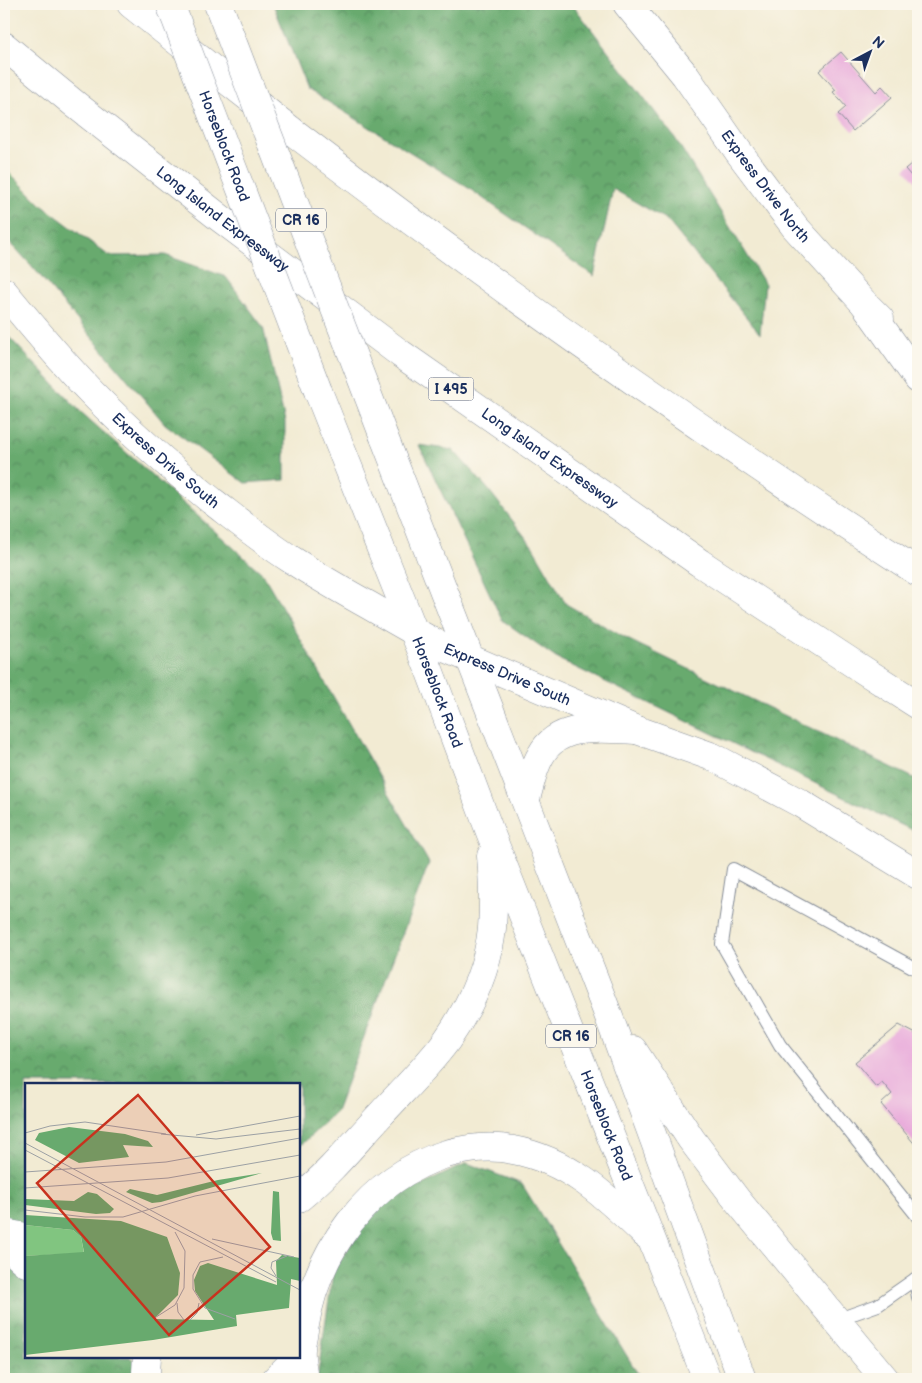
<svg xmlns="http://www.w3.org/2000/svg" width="922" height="1383" viewBox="0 0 922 1383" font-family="'Balsamiq Sans',sans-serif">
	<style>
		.forest { fill: url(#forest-crowns); stroke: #426c66 }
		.building { fill: #e8a9da }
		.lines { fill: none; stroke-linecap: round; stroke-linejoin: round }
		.lane-casing { stroke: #868d98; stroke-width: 14 }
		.secondary-casing { stroke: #868d98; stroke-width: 29 }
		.primary-casing { stroke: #868d98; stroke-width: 29 }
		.highway-casing { stroke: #868d98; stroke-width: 29 }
		.lane { stroke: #fff; stroke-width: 12 }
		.secondary { stroke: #fff; stroke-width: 28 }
		.primary { stroke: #fff; stroke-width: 28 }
		.highway { stroke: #fff; stroke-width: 28 }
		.primary-bridge-casing { stroke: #868d98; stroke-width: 29; stroke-linecap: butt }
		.primary-bridge { stroke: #fff; stroke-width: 28 }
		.labels { text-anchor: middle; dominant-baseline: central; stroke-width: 4; stroke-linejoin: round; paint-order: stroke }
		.shield { fill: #fbf7ec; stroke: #5e6b89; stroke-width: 1 }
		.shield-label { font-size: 14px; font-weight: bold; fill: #1b2f5e }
		.street-label { font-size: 15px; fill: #1b2f5e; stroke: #fbf7ec }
		.inset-road { fill: none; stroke: #9ca0a4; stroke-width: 1 }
		.view { fill: #c8321e; fill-opacity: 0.15; stroke: #c8321e; stroke-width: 2.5 }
		.inset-edge { fill: none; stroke: #1b2f5e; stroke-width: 2.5 }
	</style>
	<defs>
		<pattern id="forest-crowns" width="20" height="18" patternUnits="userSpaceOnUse" patternTransform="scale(1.25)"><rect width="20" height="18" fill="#68aa6e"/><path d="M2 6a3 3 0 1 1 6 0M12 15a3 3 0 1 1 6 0" fill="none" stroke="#558b5e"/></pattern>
	</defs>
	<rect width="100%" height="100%" fill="#fbf7ec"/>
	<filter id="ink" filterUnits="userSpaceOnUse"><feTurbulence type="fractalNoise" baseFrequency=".02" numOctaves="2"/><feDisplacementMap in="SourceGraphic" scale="10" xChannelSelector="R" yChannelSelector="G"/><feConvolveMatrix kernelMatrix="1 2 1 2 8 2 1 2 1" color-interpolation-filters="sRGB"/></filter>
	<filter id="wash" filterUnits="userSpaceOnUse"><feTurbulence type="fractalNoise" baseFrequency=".0096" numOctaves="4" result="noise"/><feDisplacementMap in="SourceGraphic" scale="20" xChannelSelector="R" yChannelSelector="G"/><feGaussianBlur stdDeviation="1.12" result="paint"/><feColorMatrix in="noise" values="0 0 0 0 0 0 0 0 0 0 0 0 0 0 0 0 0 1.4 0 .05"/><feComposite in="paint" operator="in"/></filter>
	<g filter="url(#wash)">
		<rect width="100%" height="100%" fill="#f2ebd3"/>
		<g class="forest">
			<path d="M273,4H572L675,138L765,284L760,334L667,220L613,189L594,276L464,185L307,89Z"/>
			<path d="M4,167L43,206L109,256L165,255L226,277L263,327L285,422V480L245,483L165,424L31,265L4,236Z"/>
			<path d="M4,332L82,413L263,574L429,863L336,1112L299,1147V1084H26V1228L4,1229Z"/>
			<path d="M419,445L453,450L488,489L533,547L566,604L627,639L918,780V833L556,658L502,620Z"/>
			<path d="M467,1163L522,1184L641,1379H317L333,1272L374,1208Z"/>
			<path d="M4,1244L26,1263V1357H130L154,1379H4Z"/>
		</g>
		<g id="blocks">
			<g class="building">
				<path d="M841,52L876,92L882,86L892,97L853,131L838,114L846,107L833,92L836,90L819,71Z"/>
				<path d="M918,158V184L905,169Z"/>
				<path d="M899,1025L918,1035V1148L881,1104L892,1094L882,1082L876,1087L855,1062Z"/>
			</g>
		</g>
	</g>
	<g filter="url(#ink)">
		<use href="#blocks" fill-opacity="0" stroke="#868d98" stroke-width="1"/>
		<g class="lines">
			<g class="lane-casing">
				<g id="lane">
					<path d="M918,970L733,869L722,944L780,1045L918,1217"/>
					<path d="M915,1279L918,1297"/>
					<path d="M836,1320L878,1305L918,1277"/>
				</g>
			</g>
			<g class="secondary-casing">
				<g id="secondary">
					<path id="s1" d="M627,4L685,75L738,151L795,227L864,303L880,319"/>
					<path id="s2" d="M4,292C32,326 60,360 91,392C129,431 170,467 212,501C238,521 264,542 292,560C317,576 343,591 370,606C394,620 418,634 443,647L637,730L713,757L800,803L918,875"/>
					<path d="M4,1244L26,1263"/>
				</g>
			</g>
			<g class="primary-casing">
				<g id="primary">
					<path id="s3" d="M318,391L430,672L490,832L707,1379"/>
					<path d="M384,437L606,1009L742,1379"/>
					<path d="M526,799C530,785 533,768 541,755C559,721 605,729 637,730"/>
					<path d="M633,1050L691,1139L737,1200L885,1379"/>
					<path d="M299,1198C329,1174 355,1142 381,1114C403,1090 428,1066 447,1040C470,1007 488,968 492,928C494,904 493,880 491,856"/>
					<path d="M4,1233L26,1237"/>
					<path d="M146,1372L147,1357"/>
					<path d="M276,1379L287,1368L295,1357"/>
					<path d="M304,1379C303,1370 300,1359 301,1349C301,1343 303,1337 304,1330C316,1252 368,1178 446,1154C468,1148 490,1145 513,1150C568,1160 606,1196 645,1234"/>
				</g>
			</g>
			<g class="highway-casing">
				<g id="highway">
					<path d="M131,4C382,207 646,396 918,572"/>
					<path id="s4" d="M4,46L76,105L220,218L401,354L700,563L854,664L918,705"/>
					<path d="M864,303L918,379"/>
				</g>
			</g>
			<use href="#lane" class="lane"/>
			<use href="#secondary" class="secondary"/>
			<use href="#primary" class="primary"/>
			<use href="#highway" class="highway"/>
			<g class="primary-bridge-casing">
				<g id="primary-bridge">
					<path id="s5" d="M170,4L318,391"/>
					<path d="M218,4L384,437"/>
				</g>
			</g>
			<use href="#primary-bridge" class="primary-bridge"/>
		</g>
	</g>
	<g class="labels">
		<g class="shield">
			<rect x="276" y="208.5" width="50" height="23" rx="4"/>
			<rect x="428.5" y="377.5" width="45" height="23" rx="4"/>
			<rect x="546" y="1024.5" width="50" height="23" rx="4"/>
		</g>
		<g class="shield-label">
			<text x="301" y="220">CR 16</text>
			<text x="451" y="389">I 495</text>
			<text x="571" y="1036">CR 16</text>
		</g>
		<g class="street-label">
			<text stroke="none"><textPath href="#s5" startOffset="152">Horseblock Road</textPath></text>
			<text stroke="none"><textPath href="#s1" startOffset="229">Express Drive North</textPath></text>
			<text stroke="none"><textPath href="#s4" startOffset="279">Long Island Expressway</textPath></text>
			<text stroke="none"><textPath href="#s4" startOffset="684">Long Island Expressway</textPath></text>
			<text stroke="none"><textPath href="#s2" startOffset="234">Express Drive South</textPath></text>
			<text stroke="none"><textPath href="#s2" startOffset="639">Express Drive South</textPath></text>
			<text stroke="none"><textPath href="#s3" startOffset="324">Horseblock Road</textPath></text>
			<text stroke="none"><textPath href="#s3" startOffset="789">Horseblock Road</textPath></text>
		</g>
	</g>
	<g transform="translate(25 1083)">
		<rect width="275" height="275" fill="#f2ebd3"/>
		<path d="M0,142L48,147L56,154L59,170L0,173Z" fill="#81c580"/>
		<path d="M44,44L100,51L123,58L128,64L98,62L104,74L54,80L10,57L14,50ZM237,90L136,119L127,120L101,109L105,106L132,112L193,97ZM248,108L254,109L256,158L248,157L246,150ZM63,109L72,111L89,126L85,130L71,131L0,122V116L49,118ZM0,132L96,138L142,154L155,190L153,212L129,236L189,237L170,208L169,197L175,183L183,180L252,202L251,178L257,172L275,175V198L266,196L264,225L211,232L212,243L128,257L0,272V173L59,169L56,154L48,147L0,142Z" fill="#68aa6e"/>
		<path class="inset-road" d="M0,50L25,43L60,39L141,51M136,51L191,56L275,46M171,52L275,33M0,60L275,207M0,67L251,199M0,89L141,79L275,55M0,105L143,95L275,72M0,127L60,134H98L170,113L275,93M187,156L269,174M198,174L175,179L168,192V206L180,225L210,236M251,193L246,185L247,179L262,173M152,220L153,229L159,237M128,236L150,222L159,205L160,168L150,149M165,237L172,230L174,220"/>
		<path class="view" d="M113,12L245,164L144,252L12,100Z"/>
		<rect width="275" height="275" class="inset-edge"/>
	</g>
	<rect width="922" height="1383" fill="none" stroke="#fbf7ec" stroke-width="20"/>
	<g transform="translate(870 52) rotate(41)" stroke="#fbf7ec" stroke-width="4" paint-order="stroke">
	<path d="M0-4L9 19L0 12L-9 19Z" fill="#1b2f5e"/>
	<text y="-8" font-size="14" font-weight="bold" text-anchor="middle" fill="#1b2f5e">N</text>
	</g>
</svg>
